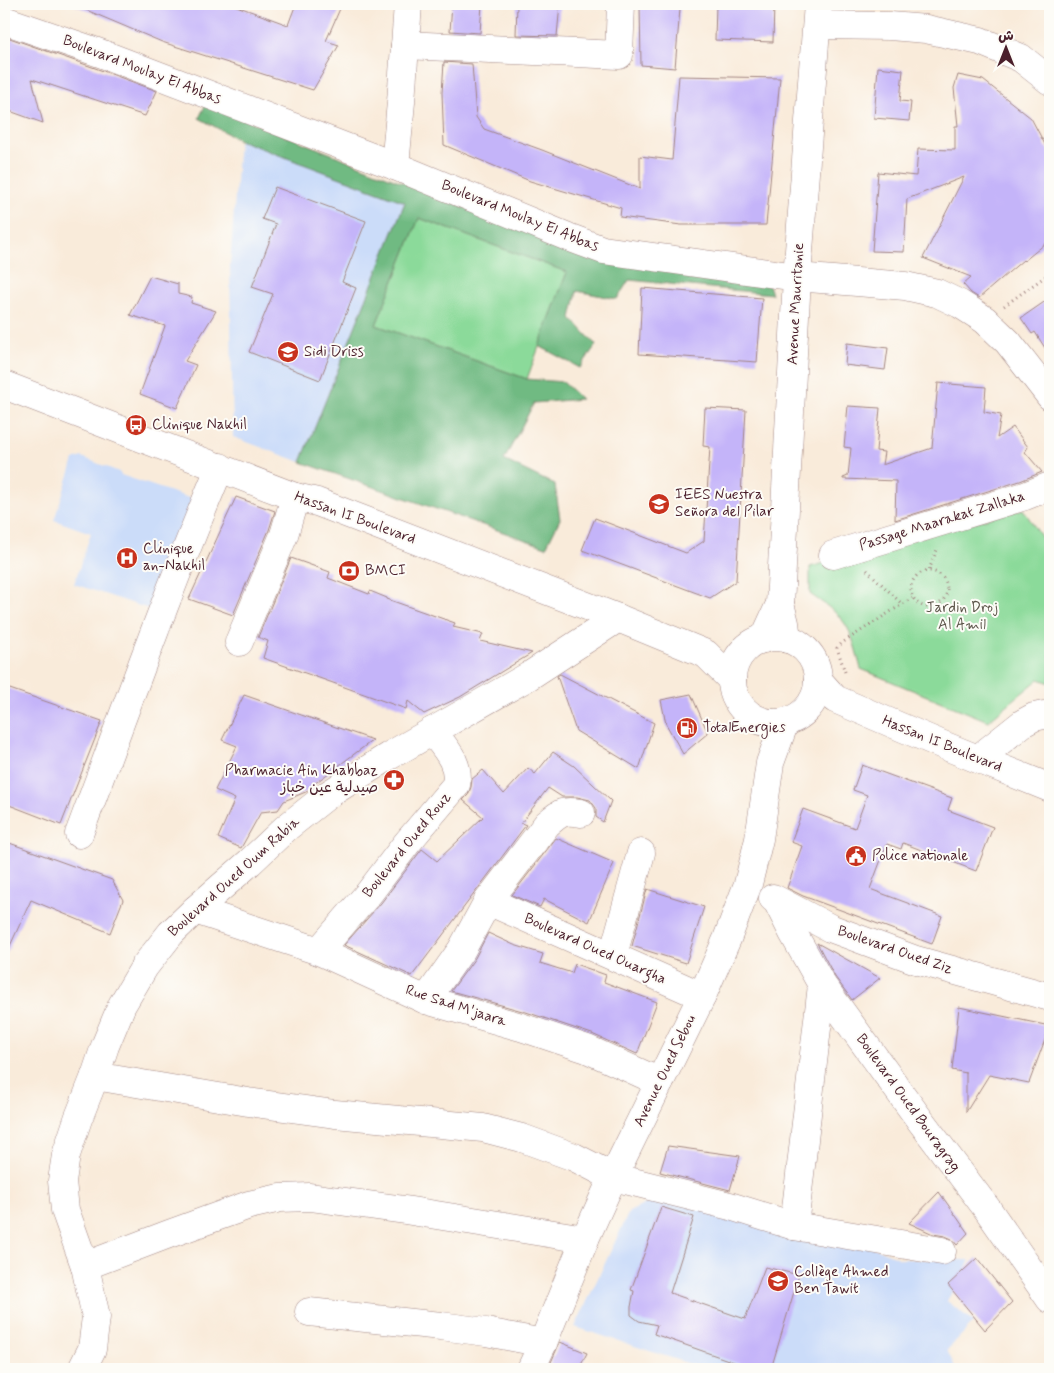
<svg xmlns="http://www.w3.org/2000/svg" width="1054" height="1373" viewBox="0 0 1054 1373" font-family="Mynerve,'Playpen Sans Arabic',sans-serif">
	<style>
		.built { fill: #cbdcf9 }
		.green { fill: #8bda9a; stroke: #6a7c62 }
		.forest { fill: #70ba82; stroke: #5d6c56 }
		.building { fill: #c4b4f9 }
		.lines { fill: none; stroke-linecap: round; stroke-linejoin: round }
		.minor-casing { stroke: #a28582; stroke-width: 29 }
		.major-casing { stroke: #a28582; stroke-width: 29 }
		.path { stroke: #a28582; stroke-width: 3; stroke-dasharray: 1 4; stroke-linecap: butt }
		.minor { stroke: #fff; stroke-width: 28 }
		.major { stroke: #fff; stroke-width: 28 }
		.labels { text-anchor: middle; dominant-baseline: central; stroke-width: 4; stroke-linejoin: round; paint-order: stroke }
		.street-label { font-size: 15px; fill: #4a1f2b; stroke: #fdfcf7 }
		.poi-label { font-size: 15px; fill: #4a1f2b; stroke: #fdfcf7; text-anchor: start }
		.park-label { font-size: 15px; fill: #5e574c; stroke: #fdfcf7 }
	</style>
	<rect width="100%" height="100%" fill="#fdfcf7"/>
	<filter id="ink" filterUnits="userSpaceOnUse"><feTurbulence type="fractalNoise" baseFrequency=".02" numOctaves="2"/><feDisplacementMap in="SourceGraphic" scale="10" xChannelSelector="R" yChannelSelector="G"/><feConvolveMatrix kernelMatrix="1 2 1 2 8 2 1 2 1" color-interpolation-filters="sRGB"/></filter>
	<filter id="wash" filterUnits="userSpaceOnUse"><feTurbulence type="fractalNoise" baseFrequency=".0096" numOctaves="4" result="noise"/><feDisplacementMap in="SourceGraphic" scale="20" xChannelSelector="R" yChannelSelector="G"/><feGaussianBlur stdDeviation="1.12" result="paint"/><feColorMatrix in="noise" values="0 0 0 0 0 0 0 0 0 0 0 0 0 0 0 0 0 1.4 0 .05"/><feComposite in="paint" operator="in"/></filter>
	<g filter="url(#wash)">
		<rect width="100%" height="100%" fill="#f9ebda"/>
		<g class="built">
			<path d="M239,140L405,202L301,462L233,437L230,267Z"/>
			<path d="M82,457L119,472L121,475L192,499L155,611L74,584L91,533L54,520L74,460Z"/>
			<path d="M662,1196L851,1238L901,1259L970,1260L947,1301L974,1322L947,1350L956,1369H706L575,1327L629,1212Z"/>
		</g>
		<g class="green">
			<path d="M419,218L567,272L527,379L376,325Z"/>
			<path d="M1023,509L1050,550V683L1039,679L988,721L861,669C857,655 853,633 843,621C835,610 821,602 810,594V567Z"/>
		</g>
		<path class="forest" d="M206,104L595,259L768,282L772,294L629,280L617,299L577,291L571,318L596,345L580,368L539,346L567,272L419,218L376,325L527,379L563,382L581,399L534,403L504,460L555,485L560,519L546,547L301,462L405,202L239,140L199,118Z"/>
		<g id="blocks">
			<g class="building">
				<path d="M72,4H231L288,25L296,4H342L326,41L339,45L313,90L162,42Z"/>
				<path d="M452,4H482L480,33L450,31Z"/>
				<path d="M517,4H560L557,36L516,35Z"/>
				<path d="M716,4H774L773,42L715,40Z"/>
				<path d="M640,5L680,9L675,68L641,65Z"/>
				<path d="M4,36L95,68L157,91L145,116L32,79L43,123L4,109Z"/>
				<path d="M444,62L472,64L476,117L484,129L542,150L640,189V156L672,160L679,76L780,78L766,225H681L620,217L621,208L530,181L444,145L442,93Z"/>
				<path d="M878,67L903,70L900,101L911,102L909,121L874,118Z"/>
				<path d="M958,75L983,80L1031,118L1050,154V240L1024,261L1023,260L979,298L971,293L963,284L971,277L923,258L964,177L907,199L904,252L872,251L878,172L916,176L918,149L955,150V126H958L954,88Z"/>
				<path d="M275,187L366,221L342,282L356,288L320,380L249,352L273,294L252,287L276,224L262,219Z"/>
				<path d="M150,276L178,284V294L192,297L191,303L216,311L185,361L196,365L177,408L140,394L165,326L130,315Z"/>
				<path d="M642,288L762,298L757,362L639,354Z"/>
				<path d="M1050,298V356L1035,332L1032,334L1021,318Z"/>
				<path d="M847,343L888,348L885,370L845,365Z"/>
				<path d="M938,383L986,387L984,412L1001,415L997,438L1013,427L1028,447L1025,452L1042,472L1020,481L895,520L896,481L843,479V478L848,476L851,448L844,447L848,406L880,408L876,451L884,452L882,465L932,448Z"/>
				<path d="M705,408L746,410L736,581L710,598L582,550L595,518L686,553L704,541L710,447L703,446Z"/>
				<path d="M236,497L275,511L269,530L233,615L189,599Z"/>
				<path d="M291,558L330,572L328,578L369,594L370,591L387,598V599L455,623L453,627L483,634L480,641L532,653L460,697L424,714L408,701L406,709L263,658L268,641L258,637Z"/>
				<path d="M560,674L654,723L639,769L576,731L557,676Z"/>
				<path d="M4,687L102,721L61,825L4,803Z"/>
				<path d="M691,694L708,733L683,754L666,724L661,700Z"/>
				<path d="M244,695L373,740L310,787L311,788L308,791L284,801L278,810L261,812L241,848L218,838L235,799L215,790L237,746L222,740Z"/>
				<path d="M553,752L574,766L611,801L603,822L596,817V808L590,800L577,797H562L548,788L521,823L526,825L412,976L344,945L381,903L422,849L437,861L483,817L463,800L468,795L471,787L472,779L483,770L504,794L528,768L535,774Z"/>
				<path d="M862,765L952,798L948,810L993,827L976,871L903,843L901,849L887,844L870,889L942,916L932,944L803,896L787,888L802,846L791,842L803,809L855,828L867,795L853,790Z"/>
				<path d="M556,838L614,863L589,922L544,899L540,907L512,895Z"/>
				<path d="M4,841L112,880L123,900L110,933L31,900L4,959Z"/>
				<path d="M647,889L704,907L686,963L632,946Z"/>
				<path d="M488,933L514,945L543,954L540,963L572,973L575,964L606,975L604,982L657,1002L637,1054L592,1034L526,1012L451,991L475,958Z"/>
				<path d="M817,943L880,978L852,1000L835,977Z"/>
				<path d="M959,1007L1050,1026L1029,1083L989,1075L966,1112V1073L952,1070Z"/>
				<path d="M668,1146L740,1156L730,1190L660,1172Z"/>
				<path d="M939,1192L968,1233L957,1245L952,1239L945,1236L933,1234L909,1223Z"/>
				<path d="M661,1207L694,1217L670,1293L745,1319L765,1267L799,1275L771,1369H754L654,1334L657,1325L639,1321L631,1315V1307L634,1291L631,1290Z"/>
				<path d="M977,1258L1012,1302L985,1330L948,1285Z"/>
				<path d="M560,1342L587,1353L579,1369H548Z"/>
			</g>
		</g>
	</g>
	<g filter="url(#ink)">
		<use href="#blocks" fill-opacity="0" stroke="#a28582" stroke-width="1"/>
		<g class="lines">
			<g class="minor-casing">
				<g id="minor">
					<path d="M4,20L100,53L395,166L568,237L603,250L797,277L905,286L937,293L960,304L985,320L1008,342L1050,396"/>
					<path d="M817,25L890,26L926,29L980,41L1021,58L1050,81"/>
					<path d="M405,45L619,55L621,4"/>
					<path d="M395,166L401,102L408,4"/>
					<path d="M833,555L1025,496L1050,486"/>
					<path d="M764,639L780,604"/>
					<path d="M787,639L785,623L780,604L781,586L797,277L818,4"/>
					<path d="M239,642L284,535L295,497"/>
					<path d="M979,758L1023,723L1034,717L1044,715L1050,716"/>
					<path d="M79,834C125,711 169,588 220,467"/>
					<path d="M773,898L830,928L916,960L1050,997"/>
					<path d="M488,901C559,933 631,964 702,996"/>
					<path d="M777,901L793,933L822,985L920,1120L988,1210L1050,1299"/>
					<path d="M195,910L319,951L426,1000L521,1027L587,1049L660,1082"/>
					<path d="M319,951L369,893L407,843L456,785C461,763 444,747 432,731"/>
					<path d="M613,955L641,853"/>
					<path d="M426,1000L462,949L488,901L547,824C561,812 563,810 581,813"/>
					<path d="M95,1076L248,1102L335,1114L483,1128L522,1138L574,1157L613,1177L730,1206L794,1226L942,1251"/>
					<path d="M794,1226C804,1146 812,1065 822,985"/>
					<path d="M85,1266L169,1234L249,1205L280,1198L310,1197L405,1210L585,1239"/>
					<path d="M309,1312L441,1326L486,1332L543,1343"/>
					<path d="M82,1369L92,1349L96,1317L85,1266L65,1210L62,1181L66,1155L78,1119L95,1076L105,1046L122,1005L145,966L171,933L195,910L250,862L286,828L329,794L389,756L529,676L618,618"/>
					<path d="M531,1369L543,1343L585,1239L613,1177L702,996L727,939L748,884L759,839L770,763L785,722"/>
				</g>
			</g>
			<g class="major-casing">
				<g id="major">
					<path d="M4,385L295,497L317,502L618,618L706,654L732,680"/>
					<circle cx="775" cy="680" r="43"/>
					<path d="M818,680L835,699L943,745L1050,788"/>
				</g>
			</g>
			<g class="path">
				<path d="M1004,306L1050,273"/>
				<path d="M867,570L902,604"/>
				<path d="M929,570L938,547"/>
				<circle cx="929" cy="589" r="18"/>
				<path d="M845,672L837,648L842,643L912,598"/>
			</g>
			<use href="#minor" class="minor"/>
			<use href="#major" class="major"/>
		</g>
	</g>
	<defs>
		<g id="school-disc" transform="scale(1.125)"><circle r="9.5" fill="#c8321e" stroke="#fdfcf7"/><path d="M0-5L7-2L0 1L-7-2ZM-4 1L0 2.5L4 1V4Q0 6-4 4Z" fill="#fff"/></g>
		<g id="bus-disc" transform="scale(1.125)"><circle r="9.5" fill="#c8321e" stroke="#fdfcf7"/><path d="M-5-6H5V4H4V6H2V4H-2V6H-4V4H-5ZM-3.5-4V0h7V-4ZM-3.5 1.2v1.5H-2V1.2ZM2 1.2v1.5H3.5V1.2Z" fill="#fff"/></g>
		<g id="hospital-disc" transform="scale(1.125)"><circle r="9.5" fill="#c8321e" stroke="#fdfcf7"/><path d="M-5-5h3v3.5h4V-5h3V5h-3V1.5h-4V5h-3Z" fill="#fff"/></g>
		<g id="bank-disc" transform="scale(1.125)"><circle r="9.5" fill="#c8321e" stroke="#fdfcf7"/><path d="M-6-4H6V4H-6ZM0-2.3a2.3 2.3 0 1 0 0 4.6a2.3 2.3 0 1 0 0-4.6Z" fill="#fff"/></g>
		<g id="fuel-disc" transform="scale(1.125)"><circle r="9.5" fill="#c8321e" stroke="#fdfcf7"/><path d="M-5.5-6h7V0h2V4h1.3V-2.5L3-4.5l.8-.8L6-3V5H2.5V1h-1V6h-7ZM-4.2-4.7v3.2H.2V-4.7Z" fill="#fff"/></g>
		<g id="pharmacy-disc" transform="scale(1.125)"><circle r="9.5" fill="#c8321e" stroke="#fdfcf7"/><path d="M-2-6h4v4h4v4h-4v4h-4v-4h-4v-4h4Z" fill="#fff"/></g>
		<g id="civic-disc" transform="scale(1.125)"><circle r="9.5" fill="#c8321e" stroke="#fdfcf7"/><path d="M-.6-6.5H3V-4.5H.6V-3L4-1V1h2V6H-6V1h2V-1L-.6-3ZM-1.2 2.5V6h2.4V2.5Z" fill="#fff"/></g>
		<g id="university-disc" transform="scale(1.125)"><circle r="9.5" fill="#c8321e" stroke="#fdfcf7"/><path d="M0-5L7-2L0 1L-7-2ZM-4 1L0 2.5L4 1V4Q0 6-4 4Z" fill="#fff"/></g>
	</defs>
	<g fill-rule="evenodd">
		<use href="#school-disc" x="288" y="352"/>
		<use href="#bus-disc" x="136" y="425"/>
		<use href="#school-disc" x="659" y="504"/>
		<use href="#hospital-disc" x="127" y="558"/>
		<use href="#bank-disc" x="349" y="571"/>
		<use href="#fuel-disc" x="687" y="728"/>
		<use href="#pharmacy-disc" x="394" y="780"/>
		<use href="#civic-disc" x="856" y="856"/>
		<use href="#university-disc" x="778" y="1281"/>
	</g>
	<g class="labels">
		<g class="street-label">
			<text transform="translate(142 70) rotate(21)">Boulevard Moulay El Abbas</text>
			<text transform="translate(520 216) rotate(22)">Boulevard Moulay El Abbas</text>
			<text transform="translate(796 304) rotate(-87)">Avenue Mauritanie</text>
			<text transform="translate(355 518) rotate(20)">Hassan II Boulevard</text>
			<text transform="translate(942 521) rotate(-17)">Passage Maarakat Zallaka</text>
			<text transform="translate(942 744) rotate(22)">Hassan II Boulevard</text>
			<text transform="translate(407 845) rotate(-51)">Boulevard Oued Rouz</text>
			<text transform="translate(234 877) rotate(-42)">Boulevard Oued Oum Rabia</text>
			<text transform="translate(595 949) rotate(24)">Boulevard Oued Ouargha</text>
			<text transform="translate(895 950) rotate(19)">Boulevard Oued Ziz</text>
			<text transform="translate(456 1006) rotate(18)">Rue Sad M'jaara</text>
			<text transform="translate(665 1071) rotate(-64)">Avenue Oued Sebou</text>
			<text transform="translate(908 1103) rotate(54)">Boulevard Oued Bouragrag</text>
		</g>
		<g class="poi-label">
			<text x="304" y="352">Sidi Driss</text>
			<text x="152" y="425">Clinique Nakhil</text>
			<text x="675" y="495">IEES Nuestra<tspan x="675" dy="17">Señora del Pilar</tspan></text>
			<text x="143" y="549">Clinique<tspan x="143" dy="17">an-Nakhil</tspan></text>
			<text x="365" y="571">BMCI</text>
			<text x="703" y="728">TotalEnergies</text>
			<text x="378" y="771" text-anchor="end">Pharmacie Ain Khabbaz<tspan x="378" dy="17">صيدلية عين خباز</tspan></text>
			<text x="872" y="856">Police nationale</text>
			<text x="794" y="1272">Collège Ahmed<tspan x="794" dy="17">Ben Tawit</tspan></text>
		</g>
		<g class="park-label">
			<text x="962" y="608">Jardin Droj<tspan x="962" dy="17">Al Amil</tspan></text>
		</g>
	</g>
	<rect width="1054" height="1373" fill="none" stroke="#fdfcf7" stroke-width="20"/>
	<g transform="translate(1006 48)" stroke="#fdfcf7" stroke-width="4" paint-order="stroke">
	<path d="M0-4L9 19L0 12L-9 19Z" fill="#4a1f2b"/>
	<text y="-8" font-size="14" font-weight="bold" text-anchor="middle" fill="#4a1f2b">ش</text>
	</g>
</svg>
